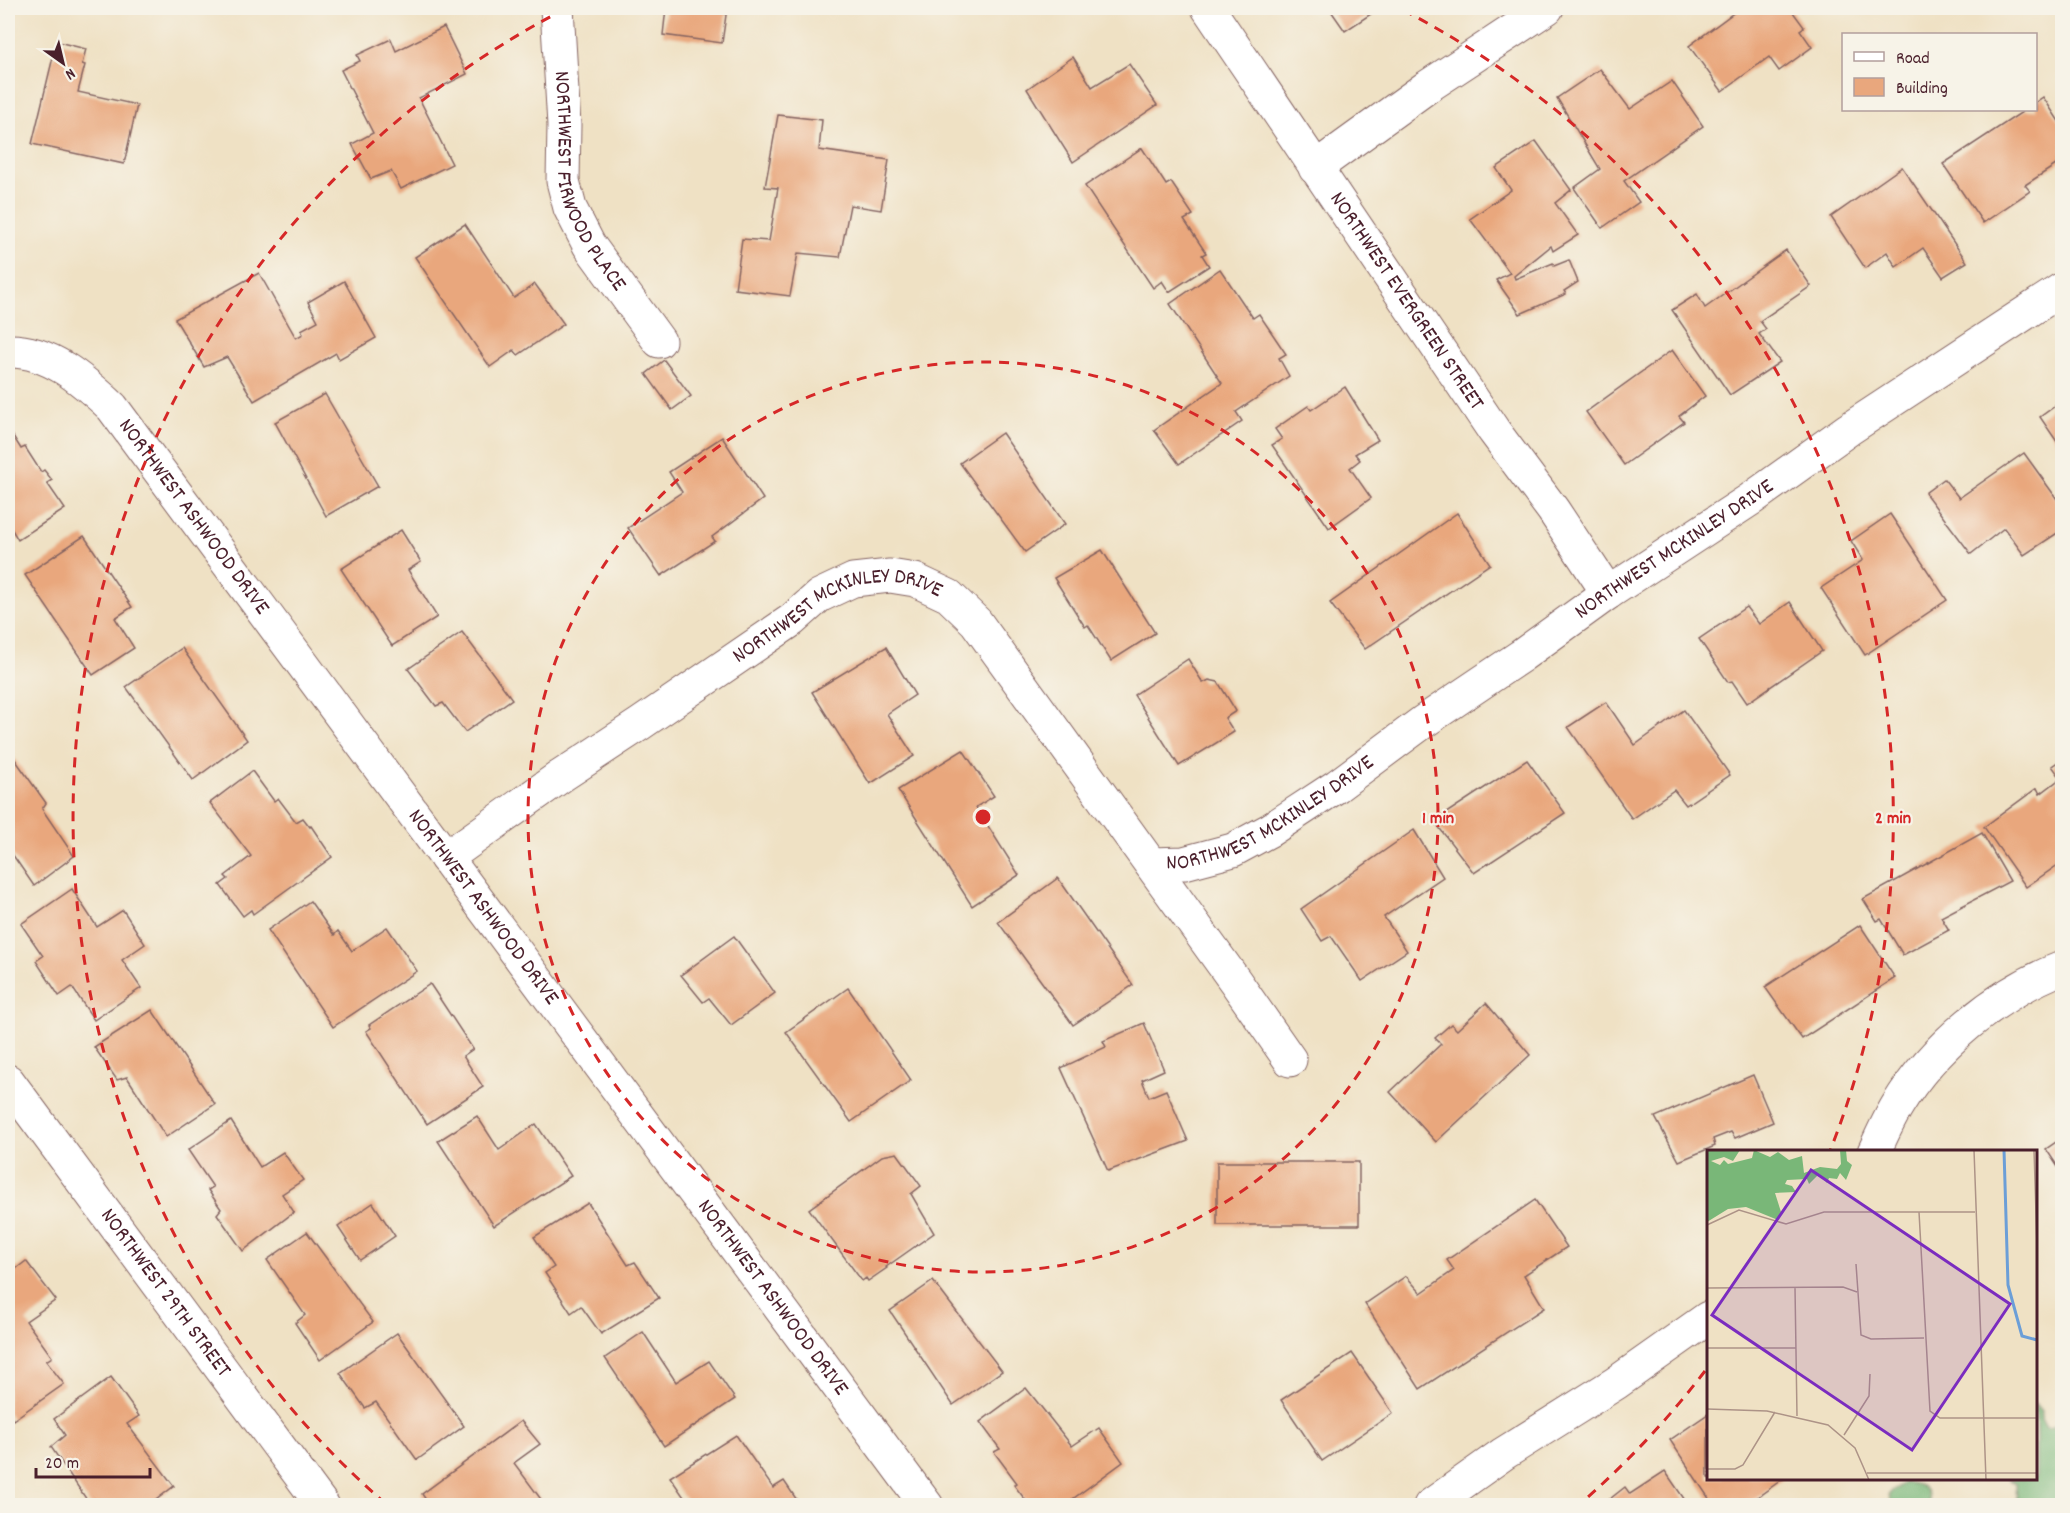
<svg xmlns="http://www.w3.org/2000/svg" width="2070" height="1513" viewBox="0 0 2070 1513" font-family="Dekko,sans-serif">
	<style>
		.forest { fill: #79b778; stroke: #626b52; stroke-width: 1.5 }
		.building { fill: #e9a77d }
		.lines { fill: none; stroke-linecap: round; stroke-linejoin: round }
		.minor-casing { stroke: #846361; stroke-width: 35 }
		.tertiary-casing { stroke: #846361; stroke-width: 35 }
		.minor { stroke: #fff; stroke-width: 33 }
		.tertiary { stroke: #fff; stroke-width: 33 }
		.ring { fill: none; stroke: #d62828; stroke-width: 3; stroke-dasharray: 10 8 }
		.labels { text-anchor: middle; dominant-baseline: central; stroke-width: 4.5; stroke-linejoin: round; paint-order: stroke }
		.street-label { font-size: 22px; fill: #4a1f2b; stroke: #f7f3e8 }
		.inset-river { fill: none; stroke: #6b9ed7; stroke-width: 3 }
		.inset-road { fill: none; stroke: #ad9387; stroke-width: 1.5 }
		.view { fill: #7b2cbf; fill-opacity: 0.15; stroke: #7b2cbf; stroke-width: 3 }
		.inset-edge { fill: none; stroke: #4a1f2b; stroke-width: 3 }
		.centre { fill: #d62828; stroke: #f7f3e8; stroke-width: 3 }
		.ring-label { font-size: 18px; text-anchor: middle; font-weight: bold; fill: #d62828; stroke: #f7f3e8; stroke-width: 4.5; stroke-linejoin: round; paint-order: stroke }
	</style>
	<rect width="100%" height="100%" fill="#f7f3e8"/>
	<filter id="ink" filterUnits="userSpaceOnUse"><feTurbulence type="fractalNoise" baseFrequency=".0167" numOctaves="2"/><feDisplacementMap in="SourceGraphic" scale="12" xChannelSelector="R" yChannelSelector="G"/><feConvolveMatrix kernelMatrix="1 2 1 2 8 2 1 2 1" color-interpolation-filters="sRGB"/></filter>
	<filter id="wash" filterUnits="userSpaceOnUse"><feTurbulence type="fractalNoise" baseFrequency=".008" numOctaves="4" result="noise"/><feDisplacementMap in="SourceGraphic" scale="24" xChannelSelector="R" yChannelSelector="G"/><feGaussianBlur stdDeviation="1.35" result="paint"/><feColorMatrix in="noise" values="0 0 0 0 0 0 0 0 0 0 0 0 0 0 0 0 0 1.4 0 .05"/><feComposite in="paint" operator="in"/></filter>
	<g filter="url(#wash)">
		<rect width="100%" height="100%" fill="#efe1c4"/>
		<g class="forest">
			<path d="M2036,1404L2042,1411L2041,1419L2046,1428L2054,1427L2062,1419V1497L2058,1500L2056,1505H2011L2017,1501L2016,1484L2009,1479L2036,1478Z"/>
			<path d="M1904,1483C1920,1483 1932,1488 1927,1505H1891L1889,1494Z"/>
		</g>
		<g id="blocks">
			<g class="building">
				<path d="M666,8H727L722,43L663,35Z"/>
				<path d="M1329,8H1380L1345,31Z"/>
				<path d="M1734,8H1790L1804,27L1800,30L1812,47L1779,71L1769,57L1722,91L1689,46L1736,11Z"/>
				<path d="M444,27L467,74L419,98L452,164L401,189L391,171L371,179L352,144L373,133L341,70L360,61L357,55L391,39L396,51Z"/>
				<path d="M58,42L86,49L82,64L85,65L78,92L137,105L124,164L32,144L53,57L55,58Z"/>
				<path d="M1073,57L1092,87L1129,64L1157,105L1073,162L1027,89Z"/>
				<path d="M1600,69L1630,109L1672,81L1703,126L1624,181L1639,202L1602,228L1574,188L1600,169L1557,98Z"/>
				<path d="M2043,97L2062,126V161L2025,185L2030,191L1983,223L1943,164L2025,110H2036V102Z"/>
				<path d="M778,115L822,120L819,150L889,160L881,210L850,205L840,257L798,253L790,296L735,289L742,239L769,241L778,188L765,187Z"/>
				<path d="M1536,141L1571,190L1555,203L1578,235L1553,251L1551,246L1514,276L1515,279L1553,263L1554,266L1569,260L1578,282L1564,291L1566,294L1520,314L1496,280L1510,273L1470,219L1511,190L1496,168Z"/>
				<path d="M1142,148L1166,185L1171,182L1193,215L1184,220L1206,253L1202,255L1209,266L1169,292L1162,281L1153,288L1085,186Z"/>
				<path d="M1902,167L1967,262L1943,277L1923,248L1896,267L1887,252L1865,268L1831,217Z"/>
				<path d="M465,224L514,298L535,284L564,324L518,355L514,350L490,367L415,257Z"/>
				<path d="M1786,250L1811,286L1760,321L1766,329L1759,334L1780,362L1730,395L1672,310L1697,294L1705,308Z"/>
				<path d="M1220,269L1253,318L1259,314L1286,354L1279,358L1289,376L1236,412L1242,421L1179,464L1154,430L1222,383L1170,304Z"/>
				<path d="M259,273L296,338L303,334L301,330L318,321L308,302L344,281L376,338L339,359L336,353L254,401L227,357L204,367L175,319Z"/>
				<path d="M1672,350L1705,396L1679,416L1684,422L1624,465L1586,412Z"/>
				<path d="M664,360L691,396L672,410L646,374Z"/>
				<path d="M1345,387L1378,440L1355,454L1360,460L1350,468L1371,498L1329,528L1272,445L1282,439L1275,429L1308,406L1311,410Z"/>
				<path d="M325,394L378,486L326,516L275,422Z"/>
				<path d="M2062,401V449L2040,417Z"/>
				<path d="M8,428L21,449L25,447L41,472L44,470L52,480L47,483L65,509L18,540L8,523Z"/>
				<path d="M1002,433L1065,524L1025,552L960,463Z"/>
				<path d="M722,437L763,499L712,537L715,541L661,576L628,528L682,492L669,472Z"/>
				<path d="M2024,453L2062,506V530L2024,555L2004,528L1971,554L1925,493L1944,479L1959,498Z"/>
				<path d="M1457,513L1490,564L1365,649L1330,603Z"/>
				<path d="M1890,514L1947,600L1865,655L1821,588L1863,560L1851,541Z"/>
				<path d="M401,530L421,562L408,570L437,617L392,646L341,569Z"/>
				<path d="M84,536L132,607L115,618L134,648L93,675L25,575Z"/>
				<path d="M1102,550L1155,633L1111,661L1088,625L1085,627L1054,578Z"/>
				<path d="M1790,602L1822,651L1747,703L1732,681L1728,682L1699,639L1746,607L1759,624Z"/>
				<path d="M462,632L512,699L465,732L443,703L436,706L408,669Z"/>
				<path d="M886,647L915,695L887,714L914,756L870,784L812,692Z"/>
				<path d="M182,648L247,740L193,780L126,687Z"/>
				<path d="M1188,659L1203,683L1209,680L1218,682L1236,711L1225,718L1234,732L1179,766L1134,695Z"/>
				<path d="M1606,702L1635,745L1684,710L1730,775L1686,805L1674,790L1632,819L1568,727Z"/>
				<path d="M963,750L994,796L976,807L1019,875L972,906L898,790Z"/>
				<path d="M14,758L46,803L42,809L74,856L34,886L8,848V762Z"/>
				<path d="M2062,759V862L2026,887L1984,827L2037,788L2040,794L2061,778L2052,766Z"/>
				<path d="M1527,760L1565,813L1474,873L1434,821Z"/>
				<path d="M252,771L274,801L278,798L296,822L303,818L310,827L311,826L332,857L253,914L251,910L243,916L220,885L228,879L225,876L251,856L210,803Z"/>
				<path d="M1414,830L1443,877L1384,917L1407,951L1362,981L1331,936L1322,941L1301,909Z"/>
				<path d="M1982,833L2010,881L1941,917L1949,930L1903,955L1881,919L1877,921L1863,899Z"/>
				<path d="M1058,878L1133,985L1073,1025L998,922Z"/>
				<path d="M72,889L97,927L123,910L145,944L122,960L141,988L94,1020L72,987L59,996L36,961L43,956L21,924Z"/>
				<path d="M310,901L334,935L338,931L352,951L387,927L417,971L333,1027L268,930Z"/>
				<path d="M1860,925L1895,978L1802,1039L1765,987Z"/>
				<path d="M734,936L775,993L731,1025L709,998L703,1002L681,975Z"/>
				<path d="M430,984L473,1049L463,1056L483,1087L427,1124L366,1031L371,1028L369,1025Z"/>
				<path d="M848,988L911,1080L851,1122L786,1032Z"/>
				<path d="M1486,1003L1530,1055L1436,1142L1390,1092L1441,1044L1435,1038L1451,1024L1457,1030Z"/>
				<path d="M152,1010L215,1104L166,1137L127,1077L117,1080L94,1047Z"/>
				<path d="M1144,1023L1164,1070L1142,1080L1149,1097L1166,1090L1188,1141L1108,1171L1061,1068L1106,1047L1103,1041Z"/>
				<path d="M1753,1075L1773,1122L1735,1138L1731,1132L1713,1139L1715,1146L1679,1161L1655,1117Z"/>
				<path d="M477,1116L499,1150L536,1124L571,1176L494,1226L438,1141Z"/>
				<path d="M231,1121L260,1167L283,1152L303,1180L282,1194L294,1212L243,1251L217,1214L221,1209L208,1190L213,1187L188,1150Z"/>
				<path d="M2062,1138V1173L2046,1149Z"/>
				<path d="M897,1153L921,1186L911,1194L934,1233L886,1267L887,1268L868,1281L866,1278L862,1281L809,1209L882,1156Z"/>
				<rect x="1217" y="1162" width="142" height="63"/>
				<path d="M1535,1200L1567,1247L1524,1275L1544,1308L1420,1389L1365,1304L1406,1276L1421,1293L1454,1270L1447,1260Z"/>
				<path d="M373,1203L395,1236L360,1260L338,1227Z"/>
				<path d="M588,1203L628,1265L635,1262L659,1298L601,1334L581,1306L571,1313L545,1273L554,1267L534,1237Z"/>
				<path d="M307,1232L373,1322L320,1360L295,1323L305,1315L267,1260Z"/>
				<path d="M26,1261L56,1300L26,1321L52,1357L46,1361L64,1384L13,1420L8,1412V1275Z"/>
				<path d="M933,1281L1002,1371L953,1405L890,1311Z"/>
				<path d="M643,1332L676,1382L709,1361L735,1399L664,1446L605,1358Z"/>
				<path d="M397,1333L464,1426L417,1460L376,1402L365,1408L340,1373Z"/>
				<path d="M1352,1353L1393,1413L1322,1461L1281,1400Z"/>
				<path d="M111,1377L139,1416L127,1424L174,1486L148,1506H91L51,1447L65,1435L54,1419Z"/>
				<path d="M1026,1388L1072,1446L1099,1428L1123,1462L1063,1506H1030L1014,1485L1017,1483L994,1452L1000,1449L980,1422Z"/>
				<path d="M1708,1414V1478H1784L1745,1506H1714L1670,1440Z"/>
				<path d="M521,1421L540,1444L514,1463L546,1506H430L422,1494Z"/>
				<path d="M736,1435L773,1488L784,1481L801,1506H690L670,1477Z"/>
				<path d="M1665,1471L1689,1506H1601L1625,1487L1630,1494Z"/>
			</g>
		</g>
	</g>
	<g filter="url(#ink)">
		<use href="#blocks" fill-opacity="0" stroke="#846361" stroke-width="1.5"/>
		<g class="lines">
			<g class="minor-casing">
				<g id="minor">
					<path id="s1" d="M557,8L564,125L563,181L570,208L589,245L659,341"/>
					<path id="s2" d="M1208,8L1494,431L1553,510L1608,593"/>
					<path d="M1315,168L1427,87L1547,8"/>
					<path id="s3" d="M8,351C49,350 83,380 112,407L927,1506"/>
					<path id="s4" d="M446,858L561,776L640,724L792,620L819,596L853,580L890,576L915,580L949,596L976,622L1235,981L1290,1060"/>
					<path id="s5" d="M1151,864L1184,863L1233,850L1270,830L1337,786L1423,722L1521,656L1608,593L1751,499L1849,429L2062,289"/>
					<path d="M1874,1152C1881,1137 1888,1121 1897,1106C1933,1046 1997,993 2062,968"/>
					<path d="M1430,1506L1503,1454L1616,1383L1708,1318"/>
				</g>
			</g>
			<g class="tertiary-casing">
				<g id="tertiary">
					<path id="s6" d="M8,1081L323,1506"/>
				</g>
			</g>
			<use href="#minor" class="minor"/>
			<use href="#tertiary" class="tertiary"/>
		</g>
	</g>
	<g class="ring">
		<circle cx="983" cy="817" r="455"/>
		<path d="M1705 1371A910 910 0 0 1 1580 1504M386 1504A910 910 0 0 1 563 10M1403 10A910 910 0 0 1 1830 1151"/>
	</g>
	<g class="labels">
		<g class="street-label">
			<text stroke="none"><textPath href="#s1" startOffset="180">NORTHWEST FIRWOOD PLACE</textPath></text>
			<text stroke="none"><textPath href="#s2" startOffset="354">NORTHWEST EVERGREEN STREET</textPath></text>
			<text stroke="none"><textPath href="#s3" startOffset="258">NORTHWEST ASHWOOD DRIVE</textPath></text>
			<text stroke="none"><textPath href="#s5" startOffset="618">NORTHWEST MCKINLEY DRIVE</textPath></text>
			<text stroke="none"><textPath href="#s4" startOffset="468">NORTHWEST MCKINLEY DRIVE</textPath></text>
			<text stroke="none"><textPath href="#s5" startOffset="132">NORTHWEST MCKINLEY DRIVE</textPath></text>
			<text stroke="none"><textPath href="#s3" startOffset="744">NORTHWEST ASHWOOD DRIVE</textPath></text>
			<text stroke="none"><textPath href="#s6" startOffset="264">NORTHWEST 29TH STREET</textPath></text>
			<text stroke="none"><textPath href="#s3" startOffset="1230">NORTHWEST ASHWOOD DRIVE</textPath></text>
		</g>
	</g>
	<g transform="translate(1707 1150)">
		<rect width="330" height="330" fill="#efe1c4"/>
		<path d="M0,0H33L26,11L17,7L4,11L13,15L17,10L21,14L45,8L47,0L63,7L71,2L82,10L95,6L97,23L113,17L130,19L134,14L133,0H139L140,11L145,15L139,30L133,23L130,29L122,28L120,33L112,24L102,34L100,29L80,30L78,34L85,36L89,42L68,43L74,62L71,70L39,57L21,59L0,72Z" fill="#79b778"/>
		<path class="inset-river" d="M297,0L301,135L315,186L330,190"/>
		<path class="inset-road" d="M267,0L279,330M327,0L330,96M212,62L223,261L233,268H330M0,75L32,60L79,74L117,62H268M149,114L154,185L164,189L217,188M0,138L136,137L150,142M88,138L90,266M0,198H89M0,259L60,261L121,275L148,298L162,330M137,285L162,246L163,224M0,319H28L36,315L68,262M160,323H330"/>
		<path class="view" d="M104,20L303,154L205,300L5,165Z"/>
		<rect width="330" height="330" class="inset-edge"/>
	</g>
	<circle cx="983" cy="817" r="9" class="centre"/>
	<g class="ring-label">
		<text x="1438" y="823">1 min</text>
		<text x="1893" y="823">2 min</text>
	</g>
	<rect width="2070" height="1513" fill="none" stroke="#f7f3e8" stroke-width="30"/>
	<rect x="1842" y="33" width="195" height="78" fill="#f7f3e8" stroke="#b29e9c" stroke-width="1.5"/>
	<rect x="1854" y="52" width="30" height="9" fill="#ffffff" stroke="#b29e9c" stroke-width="1.5"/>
	<text x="1896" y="63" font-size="18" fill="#4a1f2b">Road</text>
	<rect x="1854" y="78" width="30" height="18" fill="#e9a77d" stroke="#b29e9c" stroke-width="1.5"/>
	<text x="1896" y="93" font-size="18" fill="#4a1f2b">Building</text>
	<g transform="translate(63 63) rotate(146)" stroke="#f7f3e8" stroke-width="4.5" paint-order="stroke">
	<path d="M0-4.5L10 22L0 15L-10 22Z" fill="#4a1f2b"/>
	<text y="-9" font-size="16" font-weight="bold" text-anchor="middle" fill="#4a1f2b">N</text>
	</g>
	<path d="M36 1468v9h114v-9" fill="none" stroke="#4a1f2b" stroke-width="3"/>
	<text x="45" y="1468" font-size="18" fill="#4a1f2b" stroke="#f7f3e8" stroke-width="4.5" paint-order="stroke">20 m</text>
</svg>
